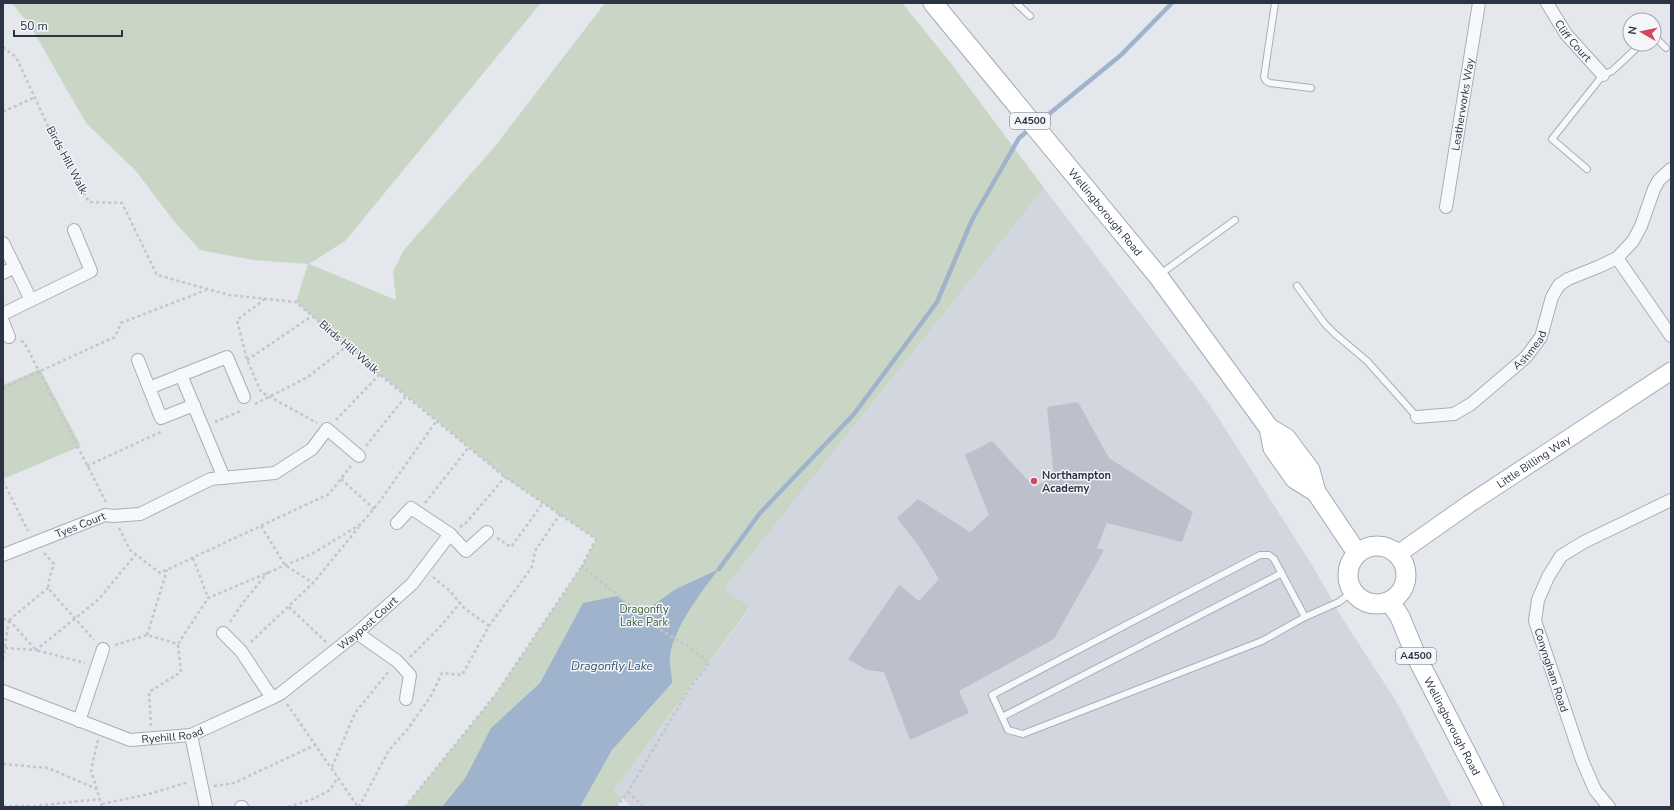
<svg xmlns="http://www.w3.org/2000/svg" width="1674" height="810" viewBox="0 0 1674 810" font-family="'Nunito Sans',sans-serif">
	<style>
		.built { fill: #d2d6de }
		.green { fill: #c9d6c5 }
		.water { fill: #9fb4cc }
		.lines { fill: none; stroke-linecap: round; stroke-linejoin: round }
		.stream { stroke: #9fb4cc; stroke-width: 4.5 }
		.building { fill: #bbc0ca }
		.lane-casing { stroke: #a9aeb7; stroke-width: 8 }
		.street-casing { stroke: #a9aeb7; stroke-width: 14 }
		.secondary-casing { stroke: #a9aeb7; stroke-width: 19 }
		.primary-casing { stroke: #a3abb8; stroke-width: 21 }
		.path { stroke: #c2c5cb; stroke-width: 2.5; stroke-dasharray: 3 3; stroke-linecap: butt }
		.lane { stroke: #f7f8fa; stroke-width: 6 }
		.street { stroke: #f7f8fa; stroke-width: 12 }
		.secondary { stroke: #fff; stroke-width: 17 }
		.primary { stroke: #fff; stroke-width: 19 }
		.poi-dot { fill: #d1495b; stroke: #f4f6f9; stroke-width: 1.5 }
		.labels { text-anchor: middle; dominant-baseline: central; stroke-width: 3; stroke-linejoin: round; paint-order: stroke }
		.shield { fill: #f4f6f9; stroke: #676e7b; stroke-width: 1 }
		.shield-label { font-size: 10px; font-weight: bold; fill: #2b3445 }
		.street-label { font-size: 11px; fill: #2b3445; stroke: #f4f6f9 }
		.poi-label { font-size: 11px; font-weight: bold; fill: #2b3445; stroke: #f4f6f9; text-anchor: start }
		.park-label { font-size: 11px; fill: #3f6138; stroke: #f4f6f9 }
		.water-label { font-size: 12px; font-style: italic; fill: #34527a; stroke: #f4f6f9 }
	</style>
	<rect width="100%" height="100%" fill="#e4e7ec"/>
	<path class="built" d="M1044,188L1210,405L1312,565L1342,618L1396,701L1452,807H631L614,790L750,608L724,589Z"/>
	<g class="green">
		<path d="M12,3H541L345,241L309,264L396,300L393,271L404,250L496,145L605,3H902L950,62L1044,188L724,589L750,607L614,790L622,798L616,807H405L496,694L582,566L596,539L505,477L380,374L296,302L308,264L253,260L200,250L173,220L136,171L86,123L31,27Z"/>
		<path d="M40,369L81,446L3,479V385Z"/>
	</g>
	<path class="water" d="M719,569C701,592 675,626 670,655C669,664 672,674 672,683L612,750L580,807H442L466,777L491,728L540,683L583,603L617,596L640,614L676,589Z"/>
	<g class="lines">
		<g class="stream">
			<path d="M1038,123L1121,55L1172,3"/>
			<path d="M719,569L760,513L854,414L937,302L972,220L1019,138L1030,129"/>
		</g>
	</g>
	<path class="building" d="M1078,402L1109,458L1193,512L1182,542L1107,523L1097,548L1104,550L1054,639L959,691L969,713L910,740L884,672L867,670L848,659L899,585L919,601L939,579L918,545L897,518L918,499L970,532L989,515L965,455L992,441L1034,487L1054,477L1047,407Z"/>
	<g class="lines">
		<g class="lane-casing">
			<g id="lane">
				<path d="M1016,3L1030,16"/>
				<path d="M1275,3L1264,77L1266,81L1270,83L1311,88"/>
				<path d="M1654,36L1666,48"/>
				<path d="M1587,169L1552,139L1603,75L1612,71L1641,44"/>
				<path d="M1159,275L1235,220"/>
				<path d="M1297,286L1325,324L1335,334L1367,361L1417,417"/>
				<path d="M1305,617L1274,559L1269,555H1260L992,695L1008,730L1023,734L1262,641L1305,617L1339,602L1352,592"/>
				<path d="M1002,717L1282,573"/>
			</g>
		</g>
		<g class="street-casing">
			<g id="street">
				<path id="s1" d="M1547,3L1566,34L1603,75"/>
				<path id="s2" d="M1446,207L1479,3"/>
				<path d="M3,243L31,300"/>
				<path d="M1617,258L1633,241L1641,226L1654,189L1659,180L1671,169"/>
				<path d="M3,273L15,267"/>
				<path d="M3,314L91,271L74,230"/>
				<path d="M3,322L9,337"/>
				<path d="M138,360L161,418L194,405"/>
				<path d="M181,375L224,478"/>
				<path d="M149,388L227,357L244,397"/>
				<path id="s3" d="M1417,417L1454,414L1471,404L1526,357L1541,337L1552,297L1559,285L1568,279L1598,267L1617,258L1671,336"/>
				<path d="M397,523L411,508L450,534L466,551L487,532"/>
				<path id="s4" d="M3,555L105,515L113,516L140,514L211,479L275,473L312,449L327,429L359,456"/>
				<path d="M223,633L241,651L272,698"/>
				<path d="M357,633L397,661L410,675L406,699"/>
				<path id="s5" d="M3,691L130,740L191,735L272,698L280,694L357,633L412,584L450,534"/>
				<path d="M79,721L103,649"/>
				<path d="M191,735L206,807"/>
				<path d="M241,807H242"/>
				<path d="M1609,807L1595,790L1582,760L1535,621L1538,600L1548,577L1561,556L1584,542L1671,500"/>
			</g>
		</g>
		<g class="secondary-casing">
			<g id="secondary">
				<path id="s6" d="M1398,554L1469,504L1671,371"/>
			</g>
		</g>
		<g class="primary-casing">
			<g id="primary">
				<path id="s7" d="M933,3L1158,276L1269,428L1273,448L1295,479L1316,492"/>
				<path d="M1269,428L1286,438L1310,470L1316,492L1357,553"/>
				<circle cx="1377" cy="575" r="29"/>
				<path id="s8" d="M1390,602L1400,617L1417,658L1494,807"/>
			</g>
		</g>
		<g class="path">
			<path d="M3,47L16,57L55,141L89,202L122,203L157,275L229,295L296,302L385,379L505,477L596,539L582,566L659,629L686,645L709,663L686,694L628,792L616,807"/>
			<path d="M3,112L35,97"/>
			<path d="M265,299L237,320L247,360L261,392L317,423"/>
			<path d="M21,341L24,342L106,502"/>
			<path d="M247,360L312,316"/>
			<path d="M3,388L115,337L121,323L206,290"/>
			<path d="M255,404L308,377L347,346"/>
			<path d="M336,420L380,374"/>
			<path d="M215,422L243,410"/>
			<path d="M366,446L406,396"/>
			<path d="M87,466L163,431"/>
			<path d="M341,479L374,509"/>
			<path d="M3,481L28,531"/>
			<path d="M425,503L469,447"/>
			<path d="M261,526L285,565L313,583"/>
			<path d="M460,527L466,523L505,477"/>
			<path d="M119,528L130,550L160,573L329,494L351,466"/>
			<path d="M497,538L511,547L543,503"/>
			<path d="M44,553L54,564L50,576L48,588L94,640"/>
			<path d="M193,558L208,598"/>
			<path d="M433,577L450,591L464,608L489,626"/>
			<path d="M289,607L326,642"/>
			<path d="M3,619L9,620L48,588"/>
			<path d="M9,620L36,650L85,663"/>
			<path d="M230,622L242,604L268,572"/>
			<path d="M147,635L167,570"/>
			<path d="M251,642L313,583L359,527"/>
			<path d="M115,645L147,635L178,644L208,598L312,554L361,524L380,501L437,420"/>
			<path d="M5,648L36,650L99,599L136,554"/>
			<path d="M410,657L439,628L460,603"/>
			<path d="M3,659L9,620"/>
			<path d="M287,704L358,807"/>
			<path d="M151,726L149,692L181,672L178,644"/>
			<path d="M98,740L91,770L102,807"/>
			<path d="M3,764L48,768L97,789"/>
			<path d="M332,767L355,713L389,671"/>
			<path d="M214,786L234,783L315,745"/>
			<path d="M628,792L644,807"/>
			<path d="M102,804L149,794L189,782"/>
			<path d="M3,806H35L100,799"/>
			<path d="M288,807L313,799L330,790L338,777"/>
			<path d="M359,807L389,750L407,730L431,696L442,673L462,675L489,626L532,567L535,551L560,514"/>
			<path d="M405,807L496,694L582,566"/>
		</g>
		<use href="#lane" class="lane"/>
		<use href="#street" class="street"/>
		<use href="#secondary" class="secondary"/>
		<use href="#primary" class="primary"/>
	</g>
	<circle class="poi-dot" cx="1034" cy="481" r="4"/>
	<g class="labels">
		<g class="shield">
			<rect x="1010" y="113" width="40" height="16" rx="3"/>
			<rect x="1396" y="648" width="40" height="16" rx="3"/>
		</g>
		<g class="shield-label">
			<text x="1030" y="121">A4500</text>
			<text x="1416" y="656">A4500</text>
		</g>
		<g class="street-label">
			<text stroke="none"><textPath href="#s1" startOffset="46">Cliff Court</textPath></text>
			<text stroke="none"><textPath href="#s2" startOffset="104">Leatherworks Way</textPath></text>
			<text transform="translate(67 160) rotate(62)">Birds Hill Walk</text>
			<text stroke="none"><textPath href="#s7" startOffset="271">Wellingborough Road</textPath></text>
			<text transform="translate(349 347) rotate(41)">Birds Hill Walk</text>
			<text stroke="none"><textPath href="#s3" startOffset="137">Ashmead</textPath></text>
			<text stroke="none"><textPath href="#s6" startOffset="164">Little Billing Way</textPath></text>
			<text stroke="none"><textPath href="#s4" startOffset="83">Tyes Court</textPath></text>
			<text stroke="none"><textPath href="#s5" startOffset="408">Waypost Court</textPath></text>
			<text transform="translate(1551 670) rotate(72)">Conyngham Road</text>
			<text stroke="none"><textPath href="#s8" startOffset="139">Wellingborough Road</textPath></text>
			<text stroke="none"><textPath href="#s5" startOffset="179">Ryehill Road</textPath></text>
		</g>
		<g class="poi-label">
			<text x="1042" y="475">Northampton<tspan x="1042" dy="13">Academy</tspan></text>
		</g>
		<g class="park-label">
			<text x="644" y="609">Dragonfly<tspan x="644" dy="13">Lake Park</tspan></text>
		</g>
		<g class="water-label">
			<text x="612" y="666">Dragonfly Lake</text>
		</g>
	</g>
	<rect width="1674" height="810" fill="none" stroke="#2b3445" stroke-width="8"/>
	<g transform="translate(1642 32) rotate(279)"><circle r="19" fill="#f4f6f9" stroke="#a4a8b1"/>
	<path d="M0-3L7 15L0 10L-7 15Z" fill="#d1495b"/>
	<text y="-6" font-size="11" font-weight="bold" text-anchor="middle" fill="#2b3445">N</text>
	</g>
	<path d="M14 30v6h108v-6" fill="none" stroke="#2b3445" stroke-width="2"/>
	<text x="20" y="30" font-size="12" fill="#2b3445" stroke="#f4f6f9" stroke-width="3" paint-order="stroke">50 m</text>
</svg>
